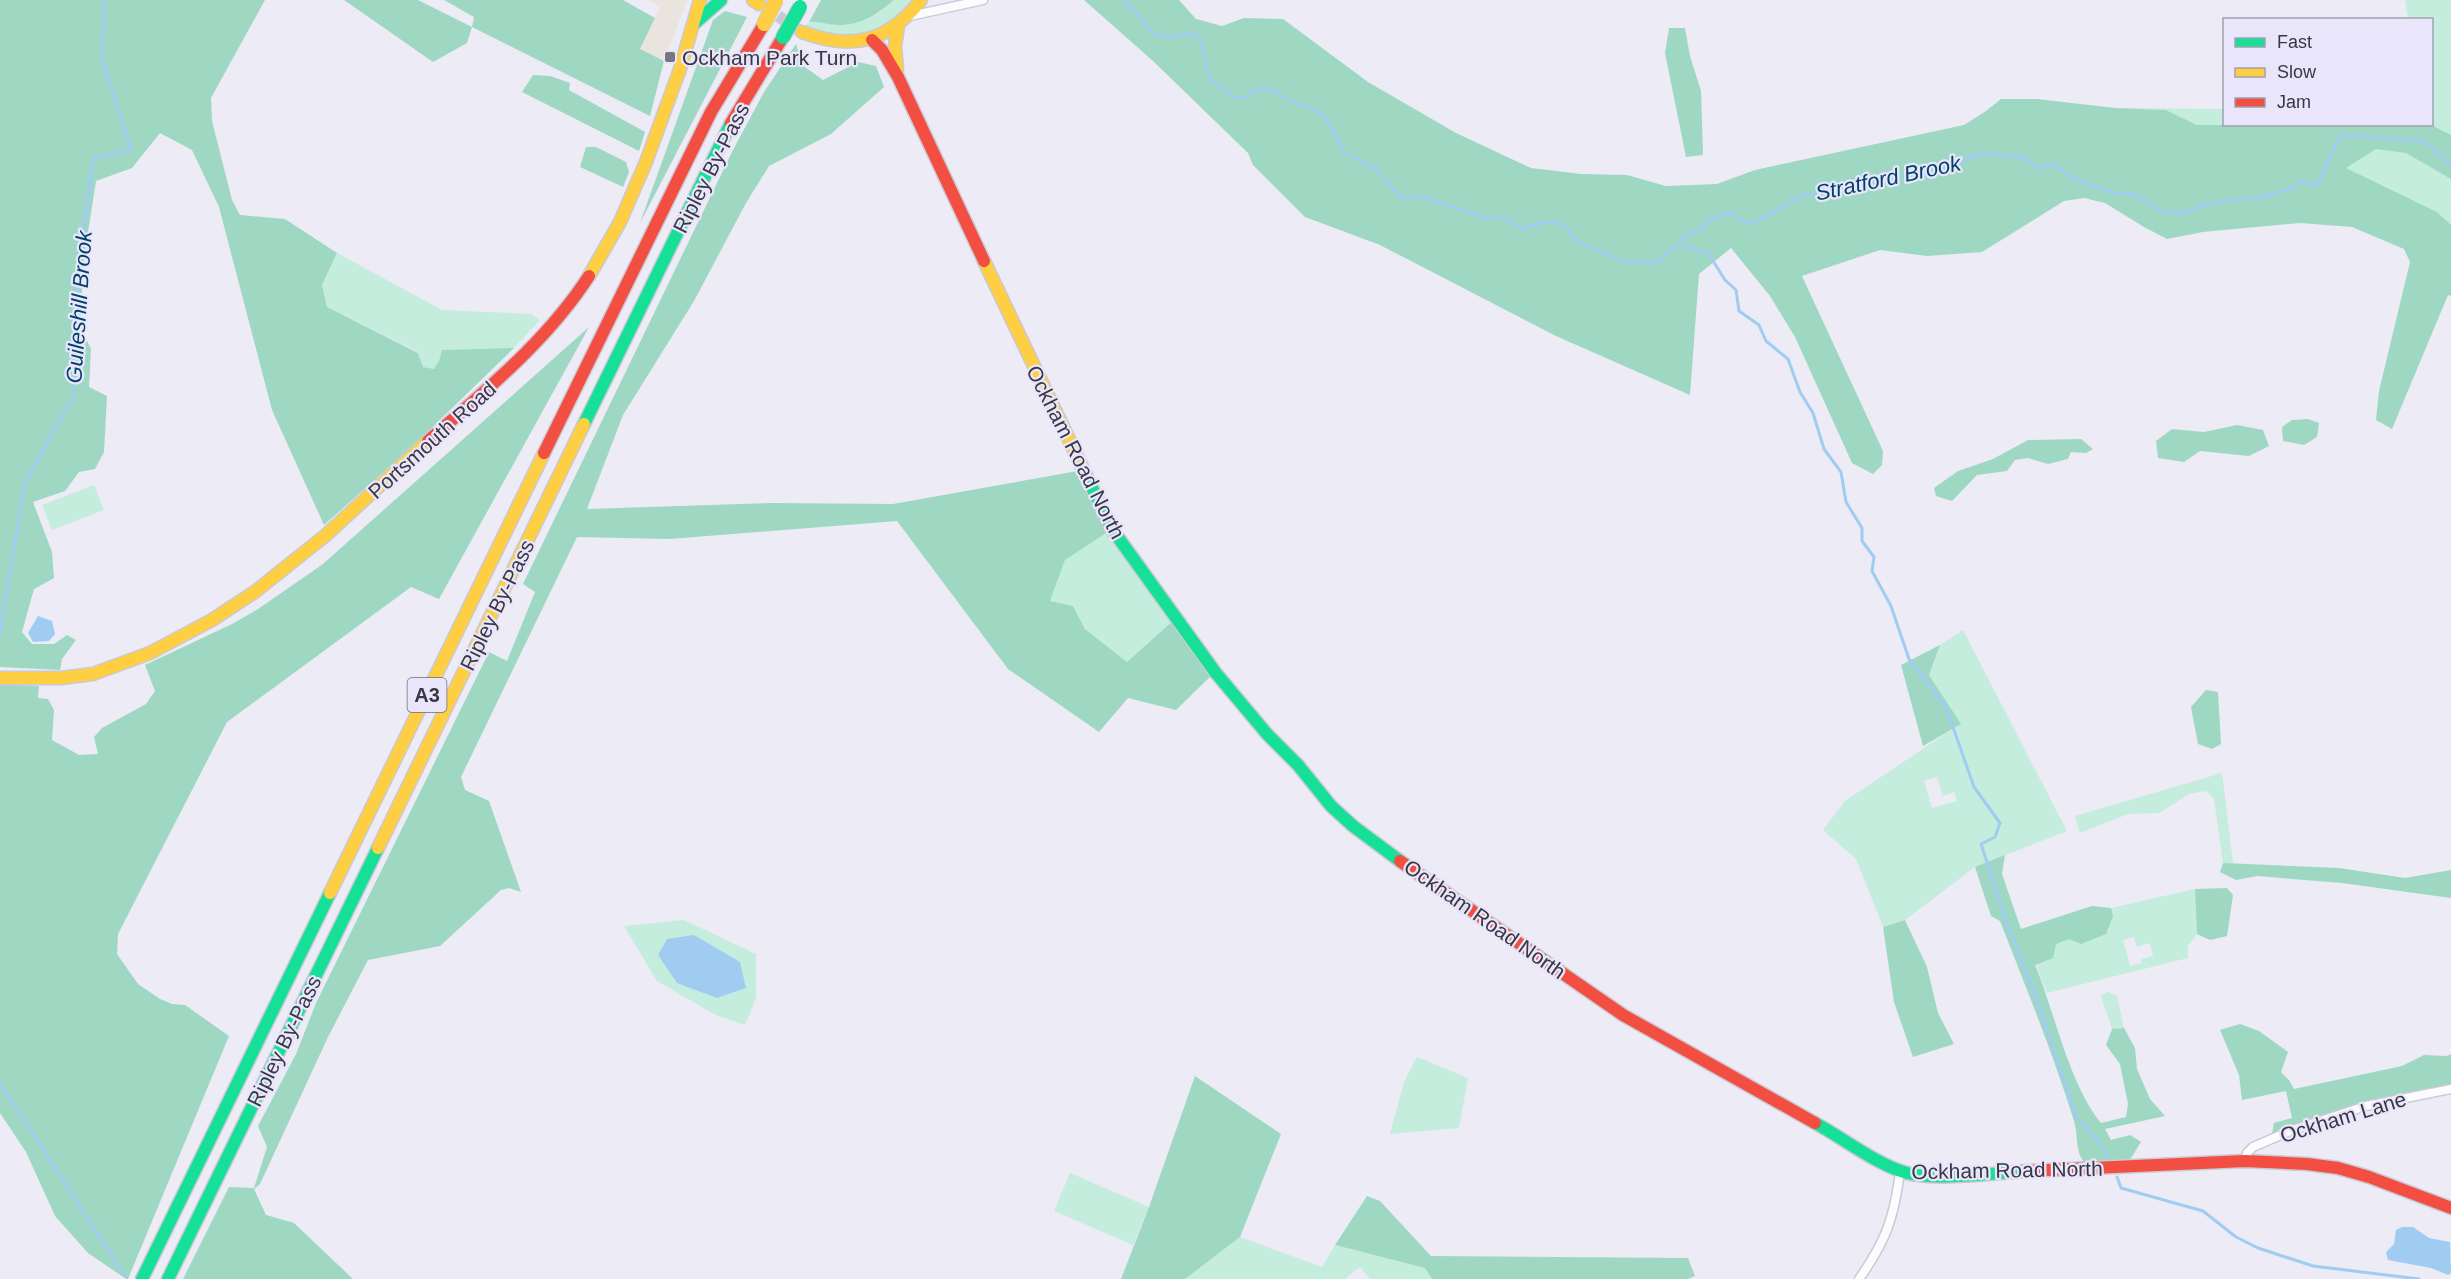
<svg xmlns="http://www.w3.org/2000/svg" width="2451" height="1279" viewBox="0 0 2451 1279" font-family="Helvetica,sans-serif">
	<style>
		.industrial { fill: #e9e4dd }
		.green { fill: #c4eddd; fill-rule: evenodd }
		.forest { fill: #9ed8c2 }
		.water { fill: #a0ccf2 }
		.lines { fill: none; stroke-linecap: round; stroke-linejoin: round }
		.stream { stroke: #a0ccf2; stroke-width: 3 }
		.secondary-tunnel { stroke: #c8c7d2; stroke-width: 12; stroke-dasharray: 12 6; stroke-linecap: butt }
		.street-casing { stroke: #cbc9d4; stroke-width: 11 }
		.fast-casing { stroke: #cbc9d4; stroke-width: 15 }
		.slow-casing { stroke: #cbc9d4; stroke-width: 15 }
		.jam-casing { stroke: #cbc9d4; stroke-width: 15 }
		.street { stroke: #fcfcfe; stroke-width: 8 }
		.fast { stroke: #16e098; stroke-width: 12 }
		.slow { stroke: #ffcf43; stroke-width: 12 }
		.jam { stroke: #f24e42; stroke-width: 12 }
		.fast-bridge-casing { stroke: #cbc9d4; stroke-width: 16; stroke-linecap: butt }
		.slow-bridge-casing { stroke: #cbc9d4; stroke-width: 16; stroke-linecap: butt }
		.fast-bridge { stroke: #16e098; stroke-width: 14 }
		.slow-bridge { stroke: #ffcf43; stroke-width: 14 }
		.poi-dot { fill: #787682; stroke: #e9e6fb; stroke-width: 2 }
		.labels { text-anchor: middle; dominant-baseline: central; stroke-width: 4.5; stroke-linejoin: round; paint-order: stroke }
		.shield { fill: #e9e6fb; stroke: #6e6c7b; stroke-width: 1.5 }
		.shield-label { font-size: 20px; font-weight: bold; fill: #393744 }
		.poi-label { font-size: 21px; fill: #393744; stroke: #e9e6fb; text-anchor: start }
		.street-label { font-size: 21px; fill: #393744; stroke: #e9e6fb }
		.water-label { font-size: 22px; font-style: italic; fill: #004169; stroke: #e9e6fb }
	</style>
	<rect width="100%" height="100%" fill="#ecebf6"/>
	<path class="industrial" d="M648,0H687L664,61L640,50L660,7Z"/>
	<g class="green">
		<path d="M894,0H914C891,35 842,48 805,26L809,22C819,21 827,25 837,25C863,25 876,16 894,0Z"/>
		<path d="M2405,0H2451V225L2437,212L2256,125H2197L2166,110L2115,108L2224,109V124H2432V20L2408,19Z"/>
		<path d="M337,253L442,310L531,314L540,320L514,348L442,350L440,361L434,369L423,367L418,352L327,307L322,285Z"/>
		<path d="M94,485L104,510L52,530L42,505Z"/>
		<path d="M1106,532L1170,623L1127,662L1085,629L1073,606L1050,601L1065,560Z"/>
		<path d="M1963,630L2067,831L1975,867L1905,920L1883,927L1856,859L1823,830L1845,801L1960,724L1929,675L1940,645ZM1937,777L1943,796L1954,792L1957,801L1932,808L1924,781Z"/>
		<path d="M2222,773L2233,863H2223L2214,799L2206,791L2189,794L2159,813L2128,814L2080,833L2075,816Z"/>
		<path d="M2195,889L2197,934L2188,946V958L2047,993L2021,929L2092,906L2111,908ZM2134,937L2137,947L2150,943L2153,956L2141,959L2142,963L2130,966L2123,940Z"/>
		<path d="M684,920L756,954V998L745,1025L716,1015L657,981L624,926Z"/>
		<path d="M2107,992L2117,996L2124,1028L2112,1029L2101,996Z"/>
		<path d="M1417,1057L1468,1078L1459,1128L1390,1134L1404,1082Z"/>
		<path d="M1070,1173L1149,1207L1133,1245L1054,1211Z"/>
		<path d="M1240,1237L1322,1267L1335,1245L1425,1268L1432,1279H1370L1360,1267L1345,1279H1185Z"/>
	</g>
	<g class="forest">
		<path d="M0,0H265L211,98L212,121L232,200L240,215L285,219L337,253L322,285L327,307L418,353L423,367L434,369L439,361L442,350L514,348L416,443L324,525L272,410L219,207L192,150L160,133L132,168L96,181L84,258L80,327L91,349L89,387L107,396L104,452L95,469L79,472L65,491L33,502L52,552L54,578L34,589L22,632L32,644H54L67,635L76,640L62,659L60,670L0,667Z"/>
		<path d="M344,0H418L472,27L474,17L444,0H623L655,18L640,49L664,61L650,116L472,27L467,43L433,62Z"/>
		<path d="M821,0H894C876,15 862,25 838,25C827,25 819,21 809,22Z"/>
		<path d="M1084,0H1179L1196,19L1222,26L1244,18L1283,19L1368,82L1456,133L1531,168L1581,174L1627,175L1666,186L1717,184L1755,170L1964,125L1986,111L2001,99H2037L2115,108L2166,110L2197,125H2431L2451,135V179L2406,153L2376,149L2346,168L2437,212L2451,225V296L2448,295L2392,429L2376,420L2379,391L2410,262L2404,249L2352,227L2300,223L2203,232L2167,239L2144,227L2105,203L2084,198L2064,201L1982,252L1927,256L1880,250L1802,276L1883,451L1882,465L1873,474L1852,463L1795,337L1770,296L1731,248L1699,274L1690,395L1556,336L1380,245L1305,217L1253,165L1248,153L1153,61Z"/>
		<path d="M725,11L747,17L640,223L713,20Z"/>
		<path d="M1669,28H1685L1690,56L1701,91L1703,155L1686,157L1665,53Z"/>
		<path d="M796,44L802,65L823,80L858,62L876,66L884,87L831,134L769,166L746,203L694,301L623,415L587,509L771,503L893,504L1083,470L1112,529L1065,560L1050,601L1073,606L1085,629L1127,662L1176,618L1215,672L1176,710L1128,698L1099,732L1008,669L897,521L669,539L577,537L461,777L465,790L489,801L521,892L509,888L501,890L440,946L368,960L328,1037L260,1184L254,1189L266,1215L294,1223L353,1279H183L229,1187L254,1188L267,1147L258,1126L296,1054L316,1003L489,652L507,661L535,592L523,584L733,150L764,92Z"/>
		<path d="M533,75L550,76L570,83L569,90L645,132L639,151L522,92Z"/>
		<path d="M586,147H596L626,162L629,172L623,187L580,167Z"/>
		<path d="M589,327L439,599L411,587L227,722L118,934L117,954L138,984L160,999L172,1004L185,1005L229,1036L128,1279H126L88,1253L55,1216L26,1152L0,1113V684L39,686L38,698L48,699L54,710L52,740L79,755L98,754L94,737L102,728L146,704L155,691L145,665L232,624L258,609L323,564Z"/>
		<path d="M2308,419L2319,423L2317,437L2304,445L2283,441L2282,427L2292,420Z"/>
		<path d="M2237,425L2263,430L2269,446L2249,456L2200,451L2184,462L2158,458L2156,441L2172,429L2204,432Z"/>
		<path d="M2081,439L2093,449L2086,453L2071,452L2068,459L2048,464L2028,458L2015,460L2007,471L1977,475L1952,501L1936,496L1934,488L1958,471L1993,459L2028,440Z"/>
		<path d="M1940,645L1929,675L1961,724L1923,746L1901,665Z"/>
		<path d="M2206,690L2218,692L2221,744L2212,749L2198,744L2191,707Z"/>
		<path d="M2005,855L2002,874L2021,929L2092,906L2111,908L2113,916L2106,934L2081,944L2069,939L2056,944L2053,958L2035,965C2055,1013 2069,1084 2101,1123L2126,1117L2128,1104L2120,1064L2106,1045L2112,1029L2124,1028L2135,1048L2137,1069L2150,1099L2165,1116L2105,1129L2111,1140L2130,1135L2141,1142L2128,1163L2086,1164C2074,1152 2079,1137 2074,1121C2053,1053 2026,988 2000,921L1991,916L1975,867Z"/>
		<path d="M2223,863L2339,868L2405,878L2451,870V898L2342,883L2257,876L2236,880L2220,872Z"/>
		<path d="M2227,888L2233,895L2227,936L2210,940L2197,934L2195,889Z"/>
		<path d="M1905,920L1927,967L1938,1013L1954,1044L1913,1057L1894,1002L1883,927Z"/>
		<path d="M2240,1024L2259,1031L2288,1052L2281,1072L2289,1080L2294,1089L2402,1066L2424,1055L2447,1056L2451,1054V1086L2375,1101L2272,1134L2274,1123L2292,1118L2286,1091L2242,1100L2239,1075L2220,1030Z"/>
		<path d="M1195,1076L1281,1134L1240,1237L1185,1279H1121L1149,1207Z"/>
		<path d="M1367,1196L1380,1201L1431,1256L1688,1258L1695,1276L1688,1279H1432L1425,1268L1335,1245Z"/>
	</g>
	<g class="water">
		<path d="M38,616L52,621L55,634L49,641L33,642L28,633Z"/>
		<path d="M694,935L740,962L746,988L717,998L677,983L658,955L667,939Z"/>
		<path d="M2402,1227H2413L2429,1238L2450,1242L2451,1273L2448,1275L2431,1268L2388,1260L2386,1252L2394,1244L2396,1230Z"/>
	</g>
	<g class="lines">
		<g class="stream">
			<path d="M1126,0L1125,4C1159,25 1138,45 1191,33L1200,38L1210,79L1234,98H1244L1257,90H1274C1289,102 1286,100 1304,105C1324,110 1337,133 1343,152L1373,167L1402,198L1420,196L1484,217L1507,219L1522,229L1544,222H1558L1568,229L1575,240L1622,261L1656,262L1679,244L1683,237L1704,227L1708,219L1733,213C1742,220 1741,225 1755,222L1804,195L1896,179L1919,167L1946,168L1977,155L1991,154L2024,158L2039,168L2054,164L2073,179L2115,193L2134,194L2161,211L2185,213L2206,204L2259,197L2293,188L2302,181L2317,186L2340,135L2424,141L2451,165"/>
			<path d="M1679,244L1708,253L1725,280L1736,290L1739,311L1759,325L1766,341L1788,359L1800,392L1813,413L1824,449L1841,472L1846,502L1862,528V541L1874,557L1872,571L1891,606L1909,659L1946,707L1974,787L2000,823L1995,837L1981,844L2007,923L2038,1003L2076,1117L2100,1143L2111,1163"/>
			<path d="M0,634L25,482L74,396L79,256L94,158L131,150L102,59L105,0"/>
			<path d="M0,1083L125,1276"/>
			<path d="M2117,1177L2121,1188L2203,1211L2236,1237L2258,1248L2313,1266L2419,1279"/>
		</g>
		<path class="secondary-tunnel" d="M763,6L802,32"/>
		<g class="street-casing">
			<g id="street">
				<path d="M910,16L983,0"/>
				<path d="M2245,1161L2247,1153L2253,1147L2290,1131L2366,1106L2451,1089"/>
				<path d="M1859,1279C1886,1241 1894,1218 1900,1172"/>
			</g>
		</g>
		<g class="fast-casing">
			<g id="fast">
				<path d="M695,23L721,0"/>
				<path d="M584,424L731,123"/>
				<path d="M1083,469L1112,529L1215,672L1267,734L1298,765L1331,806L1353,826L1400,861"/>
				<path d="M1815,1123C1843,1138 1877,1165 1907,1173C1936,1181 1995,1173 2027,1171"/>
				<path d="M142,1279L330,893"/>
				<path d="M168,1279L378,848"/>
			</g>
		</g>
		<g class="slow-casing">
			<g id="slow">
				<path d="M753,0L759,4"/>
				<path d="M802,32C852,51 888,42 921,0"/>
				<path d="M897,70L895,46L898,26"/>
				<path d="M984,261L1083,469"/>
				<path d="M589,276L620,222L646,162L680,69L700,0"/>
				<path d="M0,678H61L93,674L150,653L212,620L256,591L326,535L428,441"/>
				<path d="M378,848L584,424"/>
				<path d="M330,893L544,453"/>
			</g>
		</g>
		<g class="jam-casing">
			<g id="jam">
				<path d="M872,40L882,50L898,77L984,261"/>
				<path d="M731,123L783,37"/>
				<path d="M428,441C486,390 547,341 589,276"/>
				<path d="M544,453L711,112L764,24"/>
				<path d="M1400,861L1623,1015L1815,1123"/>
				<path d="M2027,1171L2245,1161L2307,1164L2338,1168L2369,1177L2451,1208"/>
			</g>
		</g>
		<use href="#street" class="street"/>
		<use href="#fast" class="fast"/>
		<use href="#slow" class="slow"/>
		<use href="#jam" class="jam"/>
		<g class="fast-bridge-casing">
			<path id="fast-bridge" d="M783,37L800,7"/>
		</g>
		<g class="slow-bridge-casing">
			<path id="slow-bridge" d="M764,24L776,0"/>
		</g>
		<use href="#fast-bridge" class="fast-bridge"/>
		<use href="#slow-bridge" class="slow-bridge"/>
	</g>
	<rect class="poi-dot" x="664" y="51" width="12" height="12" rx="3"/>
	<g class="labels">
		<rect class="shield" x="407.5" y="678" width="39" height="34" rx="4.5"/>
		<g class="shield-label">
			<text x="427" y="695">A3</text>
		</g>
		<g class="poi-label">
			<text x="682" y="57">Ockham Park Turn</text>
		</g>
		<g class="street-label">
			<text transform="translate(711 168) rotate(-63)">Ripley By-Pass</text>
			<text transform="translate(432 440) rotate(-42)">Portsmouth Road</text>
			<text transform="translate(1076 452) rotate(63)">Ockham Road North</text>
			<text transform="translate(497 605) rotate(-64)">Ripley By-Pass</text>
			<text transform="translate(1485 919) rotate(35)">Ockham Road North</text>
			<text transform="translate(284 1041) rotate(-64)">Ripley By-Pass</text>
			<text transform="translate(2343 1117) rotate(-17)">Ockham Lane</text>
			<text transform="translate(2007 1170) rotate(-1)">Ockham Road North</text>
		</g>
		<g class="water-label">
			<text transform="translate(1888 178) rotate(-12)">Stratford Brook</text>
			<text transform="translate(79 307) rotate(-86)">Guileshill Brook</text>
		</g>
	</g>
	<rect x="2223" y="18" width="210" height="108" fill="#e9e6fb" stroke="#a3a0b2" stroke-width="1.5"/>
	<rect x="2235" y="38" width="30" height="9" fill="#16e098" stroke="#a3a0b2" stroke-width="1.5"/>
	<text x="2277" y="48" font-size="18" fill="#393744">Fast</text>
	<rect x="2235" y="68" width="30" height="9" fill="#ffcf43" stroke="#a3a0b2" stroke-width="1.5"/>
	<text x="2277" y="78" font-size="18" fill="#393744">Slow</text>
	<rect x="2235" y="98" width="30" height="9" fill="#f24e42" stroke="#a3a0b2" stroke-width="1.5"/>
	<text x="2277" y="108" font-size="18" fill="#393744">Jam</text>
</svg>
